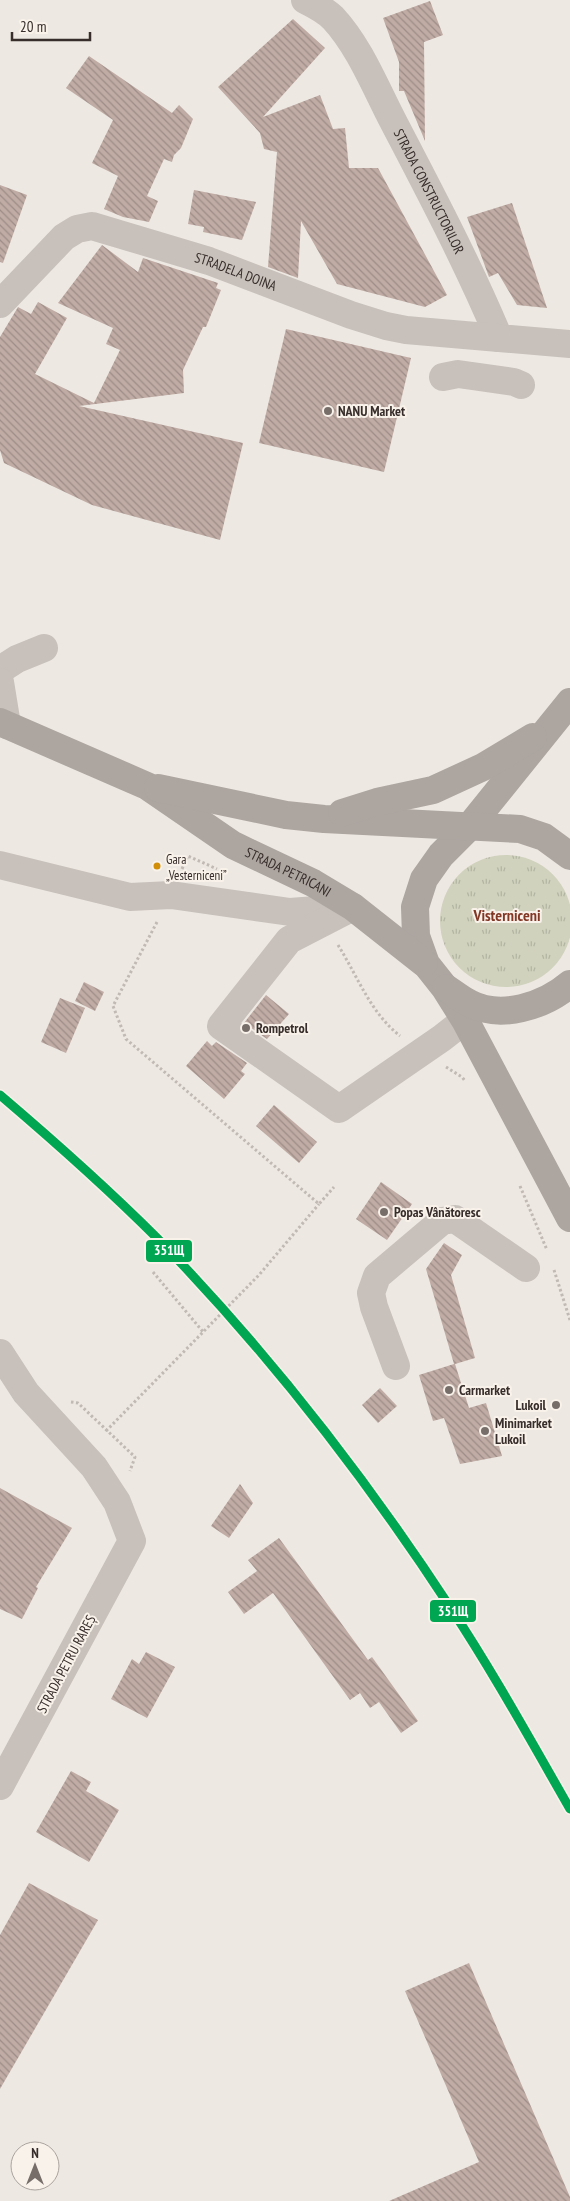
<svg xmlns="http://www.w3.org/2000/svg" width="570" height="2201" viewBox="0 0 570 2201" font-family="'PT Sans Narrow',sans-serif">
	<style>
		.grass { fill: url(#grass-tufts) }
		.building { fill: url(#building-back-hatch) }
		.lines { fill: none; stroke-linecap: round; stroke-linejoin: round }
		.path { stroke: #c0b9b4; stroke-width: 3; stroke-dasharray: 2.5 2.5; stroke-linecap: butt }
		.minor { stroke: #c7c0bb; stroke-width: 28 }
		.major { stroke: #aca5a0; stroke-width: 28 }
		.rail-1-casing { stroke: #f9f2eb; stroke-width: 12 }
		.rail-1 { stroke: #00a651; stroke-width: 9 }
		.poi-dot { fill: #776e6a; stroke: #f9f2eb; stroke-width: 2 }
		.bus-dot { fill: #d18e08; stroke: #f9f2eb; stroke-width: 2 }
		.labels { text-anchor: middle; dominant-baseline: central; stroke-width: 4; stroke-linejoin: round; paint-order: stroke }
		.bus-label { font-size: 13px; fill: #372d2a; stroke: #f9f2eb; text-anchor: start }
		.street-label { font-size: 14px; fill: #372d2a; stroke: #f9f2eb }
		.poi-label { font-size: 14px; font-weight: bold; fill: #372d2a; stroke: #f9f2eb; text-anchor: start }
		.quarter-label { font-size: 16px; font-weight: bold; fill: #833826; stroke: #f9f2eb }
		.line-badge { stroke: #f9f2eb; stroke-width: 2 }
		.badge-label { font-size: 14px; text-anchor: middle; font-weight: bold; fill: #fff }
	</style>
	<defs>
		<pattern id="grass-tufts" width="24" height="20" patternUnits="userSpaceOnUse" patternTransform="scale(1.25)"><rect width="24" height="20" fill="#d0d2bd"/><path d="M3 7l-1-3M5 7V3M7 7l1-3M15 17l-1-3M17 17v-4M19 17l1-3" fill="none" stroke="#b3b5a3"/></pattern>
		<pattern id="building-back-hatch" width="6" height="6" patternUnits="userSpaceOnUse" patternTransform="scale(1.25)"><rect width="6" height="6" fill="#c0aca5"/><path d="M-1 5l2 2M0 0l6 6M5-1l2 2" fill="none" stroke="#9d8c87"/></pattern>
	</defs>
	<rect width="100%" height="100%" fill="#eee8e2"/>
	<circle class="grass" cx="506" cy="921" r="66"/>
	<g class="building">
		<path d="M430,1L443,35L424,42L425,141L404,91H399V62L383,18Z"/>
		<path d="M293,19L325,48L263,117L320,95L333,129L345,128L349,168H378L447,295L425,307L337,284L301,221L298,278L268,267L277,152L264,149L260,133L218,87Z"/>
		<path d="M89,56L172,113L179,105L193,119L181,148L174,155L172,162L164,159L147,196L158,201L149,222L123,217L104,209L118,176L92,163L113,120L66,88Z"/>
		<path d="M0,185L27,195L3,263L0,262Z"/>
		<path d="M194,190L256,202L242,240L203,232L204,227L188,224Z"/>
		<path d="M512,203L547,308L517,305L498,273L489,277L467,217Z"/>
		<path d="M102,245L138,272L143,258L218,283L216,288L221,290L206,327H203L183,370L184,393L79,406L243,443L220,540L92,505L4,463L0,450V337L18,307L31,314L38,302L67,318L35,374L94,403L120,350L106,344L113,328L58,303Z"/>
		<path d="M286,329L411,358L384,472L259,443Z"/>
		<path d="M84,982L104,992L95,1011L75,1001Z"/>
		<path d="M266,995L289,1014L267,1039L244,1023Z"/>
		<path d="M60,998L85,1008L66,1053L41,1042Z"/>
		<path d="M207,1041L212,1046L216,1042L247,1063L241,1071L245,1074L224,1099L186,1066Z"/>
		<path d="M274,1105L317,1142L299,1163L256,1126Z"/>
		<path d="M381,1182L412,1204L387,1240L356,1219Z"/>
		<path d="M444,1243L462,1255L451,1275L475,1358L455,1364L469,1408L486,1403L502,1456L460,1464L444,1418L433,1421L419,1375L454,1364L426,1269Z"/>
		<path d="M380,1388L397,1406L378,1423L362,1405Z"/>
		<path d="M240,1484L253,1503L229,1538L211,1526Z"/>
		<path d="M0,1488L72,1528L36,1587L38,1588L22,1619L0,1609Z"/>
		<path d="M279,1538L368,1660L372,1657L418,1721L401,1733L379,1702L370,1708L360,1693L350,1700L273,1593L244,1614L228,1592L257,1571L248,1560Z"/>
		<path d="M146,1652L175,1667L147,1718L111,1699L132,1659L139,1664Z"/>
		<path d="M71,1771L91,1782L86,1791L119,1810L89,1862L36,1832Z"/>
		<path d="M29,1883L98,1920L0,2089V1935Z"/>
		<path d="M469,1963L570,2197V2201H389L479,2162L405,1991Z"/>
	</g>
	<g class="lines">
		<g class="path">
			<path d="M182,869L188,856L217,869"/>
			<path d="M157,922L113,1006L126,1039L319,1204L334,1187"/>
			<path d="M338,945C358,977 370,1012 400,1036"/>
			<path d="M446,1067L462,1077L465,1081"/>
			<path d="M520,1186L547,1250"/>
			<path d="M554,1270L570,1320"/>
			<path d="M153,1272L204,1333"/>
			<path d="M71,1402L78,1403L135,1457L130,1471"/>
			<path d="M106,1431L259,1275L319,1204"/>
		</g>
		<g class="minor">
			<path id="s1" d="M305,0C315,5 325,10 333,18C360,47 376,89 394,123C431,194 468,264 499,338L570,344"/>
			<path id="s2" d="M0,304L64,237L77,229L92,226L209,261L351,315L386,326L406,330L499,338"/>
			<path d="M443,377L458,374L514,382L521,385"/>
			<path d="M0,670L17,659L44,648"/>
			<path d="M0,682L7,725"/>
			<path d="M0,865L130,897L171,895L290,912L343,908"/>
			<path d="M353,907L289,940L221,1026L339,1109L442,1038L465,1020"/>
			<path d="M0,1353L26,1393L94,1467L117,1502L132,1541L0,1786"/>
			<path d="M396,1366L374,1307L371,1293L377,1276L442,1221L455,1219L526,1268"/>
		</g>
		<g class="major">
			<path d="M570,702L470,826L441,855L424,879L415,907L416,936L426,964L445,988L465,1020L570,1218"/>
			<path id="s3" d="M0,722L147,786L233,845L313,883L353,907L424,963"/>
			<path d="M158,788L286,815L324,819L520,829L544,837L570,856"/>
			<path d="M342,813L377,802L433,790L483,767L533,737"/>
			<path d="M446,988C454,993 461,999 469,1003C501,1020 544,1006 570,984"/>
		</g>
		<g class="rail-1-casing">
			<path id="rail-1" d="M0,1095C54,1141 107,1188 157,1238C265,1349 365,1477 450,1607C493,1672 531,1741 570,1809"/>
		</g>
		<use href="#rail-1" class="rail-1"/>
	</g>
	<g class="poi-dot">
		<circle cx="328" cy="411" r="5"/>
		<circle cx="246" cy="1028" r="5"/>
		<circle cx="384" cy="1212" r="5"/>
		<circle cx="449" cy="1390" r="5"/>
		<circle cx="556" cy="1405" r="5"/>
		<circle cx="485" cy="1431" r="5"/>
	</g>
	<circle class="bus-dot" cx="157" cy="866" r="4.5"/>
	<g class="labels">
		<g class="bus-label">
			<text x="166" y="859">Gara<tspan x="166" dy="16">„Vesterniceni”</tspan></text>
		</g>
		<g class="street-label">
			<text stroke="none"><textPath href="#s1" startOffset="232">STRADA CONSTRUCTORILOR</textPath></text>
			<text stroke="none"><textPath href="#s2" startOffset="274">STRADELA DOINA</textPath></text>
			<text stroke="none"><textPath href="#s3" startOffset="326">STRADA PETRICANI</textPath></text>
			<text transform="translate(66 1664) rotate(-62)">STRADA PETRU RAREȘ</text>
		</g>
		<g class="poi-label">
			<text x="338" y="411">NANU Market</text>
			<text x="256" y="1028">Rompetrol</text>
			<text x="394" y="1212">Popas Vânătoresc</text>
			<text x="459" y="1390">Carmarket</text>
			<text x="546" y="1405" text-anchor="end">Lukoil</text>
			<text x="495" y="1423">Minimarket<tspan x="495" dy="16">Lukoil</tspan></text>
		</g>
		<g class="quarter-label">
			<text x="507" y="915">Visterniceni</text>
		</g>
	</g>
	<g class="line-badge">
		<rect x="145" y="1239" width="48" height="24" rx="5" fill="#00a651"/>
		<rect x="429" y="1599" width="48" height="24" rx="5" fill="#00a651"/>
	</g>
	<g class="badge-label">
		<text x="169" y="1255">351Щ</text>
		<text x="453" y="1616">351Щ</text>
	</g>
	<g transform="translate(35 2166)"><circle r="24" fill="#f9f2eb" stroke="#aba39e"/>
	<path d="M0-4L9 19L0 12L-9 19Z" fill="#776e6a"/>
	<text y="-8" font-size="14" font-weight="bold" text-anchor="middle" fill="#372d2a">N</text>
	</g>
	<path d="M12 32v8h78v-8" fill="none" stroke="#372d2a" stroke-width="2.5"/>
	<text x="20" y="32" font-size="15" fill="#372d2a" stroke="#f9f2eb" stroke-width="4" paint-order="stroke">20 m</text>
</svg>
